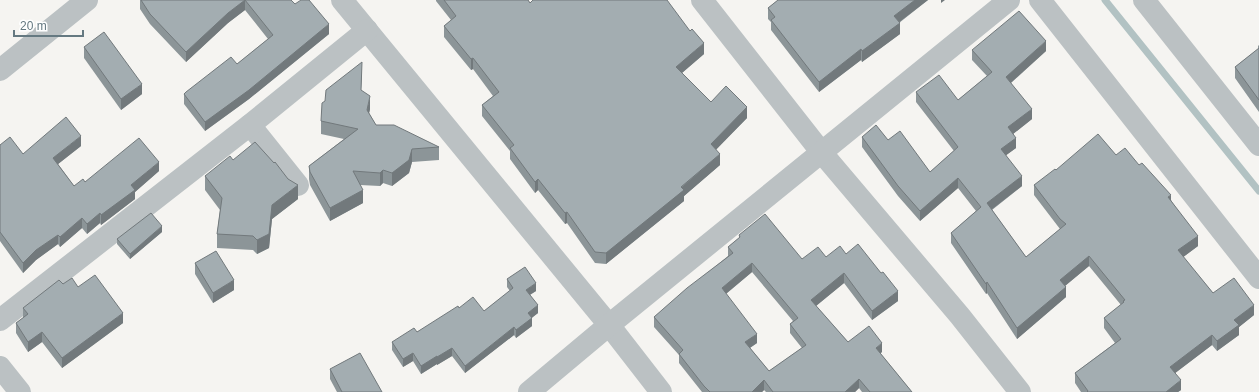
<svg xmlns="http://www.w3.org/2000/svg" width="1259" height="392" viewBox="0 0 1259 392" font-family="Arial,sans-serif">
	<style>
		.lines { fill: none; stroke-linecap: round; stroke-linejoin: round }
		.stream { stroke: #b2c2c3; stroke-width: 7 }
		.minor { stroke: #bbc1c3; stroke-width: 22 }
		.wall { fill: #8c9598; fill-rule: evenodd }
		.shaded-wall { fill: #72797c }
		.building { fill: #a3adb1; stroke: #72797c; fill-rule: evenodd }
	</style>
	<rect width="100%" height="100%" fill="#f5f4f1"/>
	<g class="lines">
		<path class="stream" d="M1105,0L1259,191"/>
		<g class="minor">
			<path d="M342,0L609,325L661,392"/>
			<path d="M702,0L822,153L960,316L1020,392"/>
			<path d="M1040,0L1259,278"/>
			<path d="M1144,0L1259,145"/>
			<path d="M0,70L87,0"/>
			<path d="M250,125L298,185"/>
			<path d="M0,320L250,125L367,30"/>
			<path d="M0,367L20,392"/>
			<path d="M529,392L609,325L1009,0"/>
		</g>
	</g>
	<g class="wall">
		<path d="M140,0H291L295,4L329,34L249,99L205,131L184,104V94L237,64L268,39L245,10L228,23L186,62L150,24L140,9Z"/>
		<path d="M436,0H528L530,3L704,54L682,73L711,102L747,118L716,149L720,165L684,196V201L606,264L595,263L567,223L565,224L538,190L535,193L510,159V151L482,116V105L493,96L473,69L471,70L444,37V26L451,20L436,1Z"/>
		<path d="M778,0H928L899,23L900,34L862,62L861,60L819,92L771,30V22L768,19V8Z"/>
		<path d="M1259,45V112L1235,78V67L1258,49V46Z"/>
		<path d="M84,47L142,94L121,110L84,58Z"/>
		<path d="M972,50L1046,51L1011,83L1032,119L1013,134L1016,148L1006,155L1022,186L992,210L1026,257L1060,229L1034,195V185L1056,170L1116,155L1139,165L1171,200L1198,246L1183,257L1213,293L1254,315L1239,327V335L1217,351L1212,345L1175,373L1181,390L1178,392H1081L1075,383V373L1115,343L1104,328V318L1121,305L1089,266L1065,286L1066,297L1017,339L987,293L986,294L951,243V233L976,211L958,188L920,221L898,196L862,147V137L888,140L930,172L954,151L916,102V92L958,100L987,76L972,60Z"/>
		<path d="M362,75L361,90L370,109L369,113L376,125L439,147V160L412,162L409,173L392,186L383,183L380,186L360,185L363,203L330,221L310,185L309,179V166L344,139L321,134V121Z"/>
		<path d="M0,145L23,154L81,146L58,164L74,186L85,182L159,171L135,192V199L101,225L100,223L87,234L82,228L60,247L58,244L36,260L23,273L0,241Z"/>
		<path d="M233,160L298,199L272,219L269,248L257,254L253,250L217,248V234L220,210L205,190V176Z"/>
		<path d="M162,232L130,259L117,244V239Z"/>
		<path d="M739,235L802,259L826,257L846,254L898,301L872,320L844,283L816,306L848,342L882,352L880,353L912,392H862L859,388L855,392H766L764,390L762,392H702L679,363V355L654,327V317L728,256V247L739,238ZM752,272L793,321L790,324V333L802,348L769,371L750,348L757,343L726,294Z"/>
		<path d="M195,263L234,290L213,303L195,274Z"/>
		<path d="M507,279L536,291L530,295L538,313L531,318L532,326L516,338L514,335L465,373L452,356L437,365V364L421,374L413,361L403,367L392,350V342L417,332L459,308L484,311L510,291L507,287Z"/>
		<path d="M63,284L78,287L123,323L62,368L42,342L28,352L16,333V323L23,318V308Z"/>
		<path d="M330,369L382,392H337L330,379Z"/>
	</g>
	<g class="shaded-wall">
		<path d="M245,0V10L228,23L186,62V52L228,13Z"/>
		<path d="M915,0H928L894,26V16Z"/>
		<path d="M941,0H945L941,3Z"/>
		<path d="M900,23V34L862,62V51Z"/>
		<path d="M329,24V34L249,99L205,131V122Z"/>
		<path d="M1046,41V51L1006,87V77Z"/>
		<path d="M704,43V54L676,78V67Z"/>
		<path d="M861,49V60L819,92V82Z"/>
		<path d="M473,58V69L471,70V59Z"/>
		<path d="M142,84V94L121,110V99Z"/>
		<path d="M370,96V109L367,123V110Z"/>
		<path d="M747,107V118L711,155V144Z"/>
		<path d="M1032,109V119L1008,138V127Z"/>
		<path d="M81,136V146L53,168V158Z"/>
		<path d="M1016,138V148L1001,159V149Z"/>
		<path d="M412,149V162L409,173L392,186V173Z"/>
		<path d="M720,154V165L684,196V201L606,264V253Z"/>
		<path d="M159,162V171L135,192V199L101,225V215L131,185Z"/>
		<path d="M383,170V183L380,186V173Z"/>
		<path d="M1022,176V186L987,213V203Z"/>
		<path d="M958,178V188L920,221V211Z"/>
		<path d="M538,179V190L535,193V182Z"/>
		<path d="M298,185V199L272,219L269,248L257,254V240L272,205Z"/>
		<path d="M363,190V203L330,221V208Z"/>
		<path d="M1171,195V205L1168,197Z"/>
		<path d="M567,212V223L565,224V213Z"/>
		<path d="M100,213V223L87,234V224Z"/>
		<path d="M82,218V228L60,247V237Z"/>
		<path d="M162,226V232L130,259V254Z"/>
		<path d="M58,235V244L36,260L23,273V263L36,250Z"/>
		<path d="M1198,236V246L1178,261V250Z"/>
		<path d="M1089,256V266L1060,290V280Z"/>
		<path d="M752,263V272L722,297V288Z"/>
		<path d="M844,273V283L811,310V300Z"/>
		<path d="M234,280V290L213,303V293Z"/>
		<path d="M987,282V293L986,294V284Z"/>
		<path d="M536,283V291L526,297V290Z"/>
		<path d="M1066,287V297L1017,339V328Z"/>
		<path d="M898,291V301L872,320V311Z"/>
		<path d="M538,305V313L528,321V313Z"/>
		<path d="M1254,305V315L1239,327V335L1217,351V341L1234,320Z"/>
		<path d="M123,313V323L62,368V358Z"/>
		<path d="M532,318V326L516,338V330Z"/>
		<path d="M514,327V335L465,373V366Z"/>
		<path d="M42,332V342L28,352V342Z"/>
		<path d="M757,334V343L745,351V342Z"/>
		<path d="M1212,335V345L1170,377V367Z"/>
		<path d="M882,343V352L876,357V348Z"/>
		<path d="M452,348V356L437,365V357Z"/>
		<path d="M413,353V361L403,367V359Z"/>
		<path d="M437,356V364L421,374V366Z"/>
		<path d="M859,379V388L855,392H845Z"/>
		<path d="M764,380V390L762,392H752Z"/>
		<path d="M1181,380V390L1178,392H1166Z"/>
	</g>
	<g class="building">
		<path d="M141,0H291L295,4L301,0H309L329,24L249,90L205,122L184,94L186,92L231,57L237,64L273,35L245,0L228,13L186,52L150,14Z"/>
		<path d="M444,0H528L530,3L533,0H667L690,31L692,29L704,43L676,67L711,102L726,86L747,107L711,144L720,154L681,187L684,190L606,253L595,252L567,212L565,213L538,179L535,182L510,148L514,145L482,105L499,92L473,58L471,59L444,26L456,16Z"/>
		<path d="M778,0H915L894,16L900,23L862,51L861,49L819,82L771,20L775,17L768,8Z"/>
		<path d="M1019,11L1046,41L1006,77L1032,109L1008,127L1016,138L1001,149L1022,176L987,203L1026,257L1066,224L1060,219L1034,185L1055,169L1056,170L1098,134L1116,155L1125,148L1139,165L1142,163L1171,195L1168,197L1198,236L1178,250L1213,293L1234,278L1254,305L1234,320L1239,325L1217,341L1212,335L1170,367L1181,380L1166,392H1087L1088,391L1075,373L1121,339L1104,318L1124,302L1123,301L1125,300L1089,256L1060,280L1066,287L1017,328L987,282L986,284L951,233L981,207L958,178L920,211L898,186L862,137L876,125L888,140L900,131L930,172L958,147L916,92L939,75L958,100L992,72L972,50Z"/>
		<path d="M104,32L142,84L121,99L84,47Z"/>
		<path d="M1259,48V100L1235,67Z"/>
		<path d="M362,62L361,90L370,96L367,110L376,125H394L439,147L412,149L409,160L392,173L383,170L380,173L353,171L363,190L330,208L310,172L309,166L358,129L321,121L322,103L325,101L326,90Z"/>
		<path d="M66,117L81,136L53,158L74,186L83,179L85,182L139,138L159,162L131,185L135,190L101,215L100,213L87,224L82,218L60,237L58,235L36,250L23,263L0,232V145L10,137L23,154Z"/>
		<path d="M255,142L274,163L275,162L288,179L298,185L272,205L269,234L257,240L253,236L217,234L222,198L205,176L230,156L233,160Z"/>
		<path d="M151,213L162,226L130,254L117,239Z"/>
		<path d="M765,214L802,259L818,247L826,257L840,246L846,254L858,244L881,273L883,272L898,291L872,311L844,273L811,300L848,342L869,326L882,343L876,348L912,392H870L859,379L845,392H773L764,380L752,392H710L704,386L679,354L683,350L654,317L687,288L733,253L728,247L740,237L739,235ZM752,263L798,318L790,324L806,345L769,371L745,342L757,334L722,288Z"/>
		<path d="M216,251L234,280L213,293L195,263Z"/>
		<path d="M525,267L536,283L526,290L538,305L528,313L532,318L516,330L514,327L465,366L452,348L437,357V356L421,366L413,353L403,359L392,342L414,328L417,332L458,306L459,308L473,297L484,311L513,288L507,279Z"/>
		<path d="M95,275L123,313L62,358L42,332L28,342L16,323L28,314L23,308L59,280L63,284L72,278L78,287Z"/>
		<path d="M360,353L382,392H342L330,369Z"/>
	</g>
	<path d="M14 30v6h69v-6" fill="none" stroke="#657981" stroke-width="2"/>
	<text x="20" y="30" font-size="12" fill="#657981" stroke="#ffffff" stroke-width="3" paint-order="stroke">20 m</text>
</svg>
